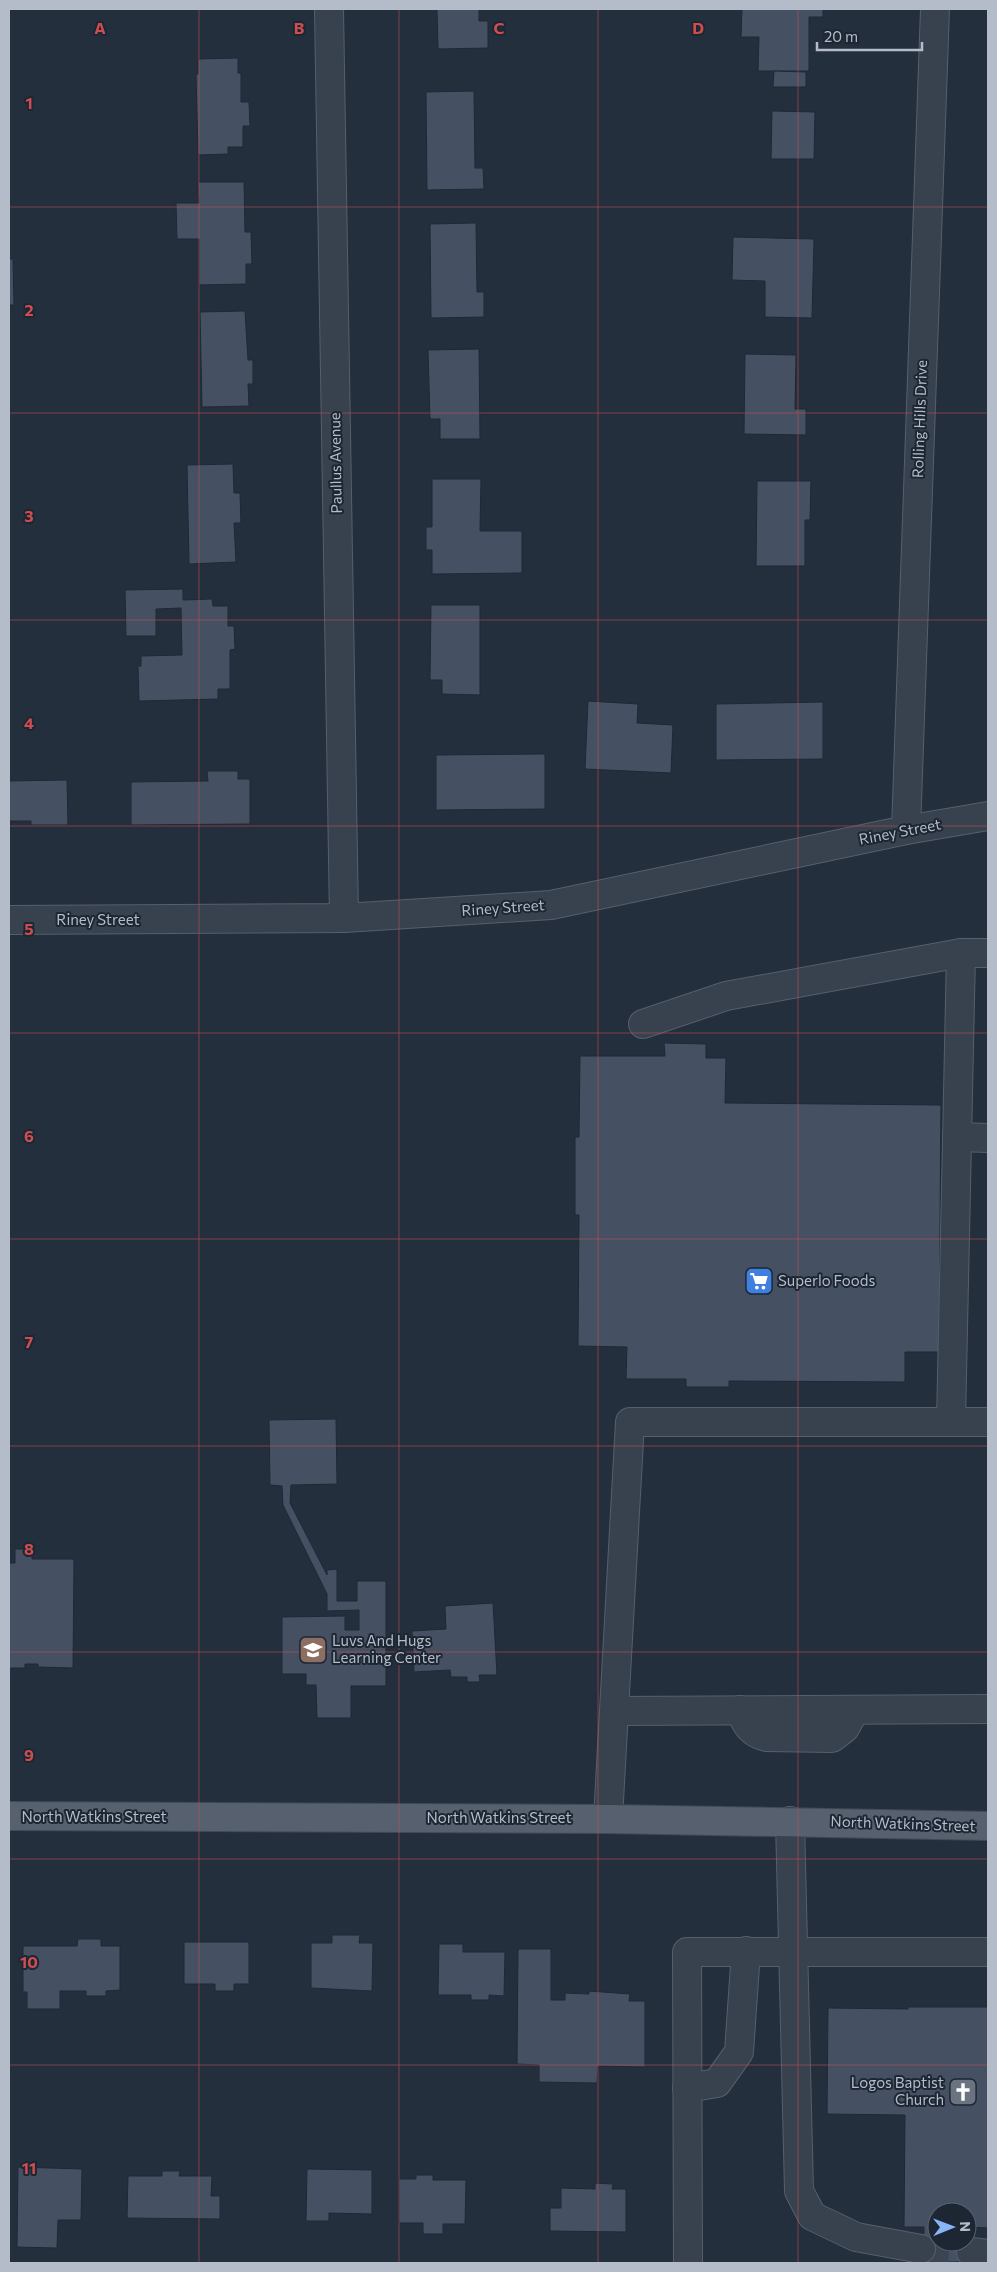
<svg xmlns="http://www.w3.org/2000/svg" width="997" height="2272" font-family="Commissioner,sans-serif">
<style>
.building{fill:#455162;stroke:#1f2835;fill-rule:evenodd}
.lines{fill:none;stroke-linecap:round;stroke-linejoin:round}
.minor-tunnel{stroke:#3a4453;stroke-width:28;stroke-dasharray:28 14;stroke-linecap:butt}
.minor-casing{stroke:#565f6c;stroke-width:30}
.major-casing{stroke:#414a57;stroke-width:30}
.minor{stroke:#38414e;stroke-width:28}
.major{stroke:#56606e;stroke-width:28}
.grid{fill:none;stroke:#ce4d50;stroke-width:1;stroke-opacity:0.55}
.labels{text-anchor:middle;stroke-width:4;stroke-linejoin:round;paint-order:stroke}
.street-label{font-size:15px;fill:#b4bcc9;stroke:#1d2633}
.poi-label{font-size:15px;fill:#b4bcc9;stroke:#1d2633;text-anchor:start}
.grid-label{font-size:16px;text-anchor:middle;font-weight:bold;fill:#ce4d50;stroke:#1d2633;stroke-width:4;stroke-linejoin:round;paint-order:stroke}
</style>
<rect width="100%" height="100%" fill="#242f3e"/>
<g class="building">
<path d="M437 9H479V21H488V48L438 49Z"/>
<path d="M742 9H823V17H809V71H758L759 37H741Z"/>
<path d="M238 58V73H241V102H249L250 126H243V147H228V154L198 155 196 74H198V59Z"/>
<path d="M774 71 806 72V87H773Z"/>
<path d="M474 91 475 168H483L484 189 427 190 426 92Z"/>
<path d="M772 111 815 112 814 159H771Z"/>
<path d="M198 182H244L245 232H251L252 264H246V284L199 285V239H177L176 203H199Z"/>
<path d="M476 223 477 292H484V317L431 318 430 224Z"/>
<path d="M733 237 814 239 812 318 765 317V281L732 280Z"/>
<path d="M9 259H13L14 305H9Z"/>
<path d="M245 311 248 360H253V384H248L249 406 202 407 200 312Z"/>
<path d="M479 349 480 439H440V419H430L428 350Z"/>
<path d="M745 354 796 355 795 409H806V435L744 434Z"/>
<path d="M233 464 234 493H240L241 523H234L236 562 189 564 187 465Z"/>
<path d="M432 479H481L480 531H522V573L432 574V550H426V527H432Z"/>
<path d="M757 481H811L810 520H805V566H756Z"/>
<path d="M183 589V600L212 599 213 606H228V626H234L235 649 230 650V689H218V699L139 701 138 666H141V656L182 655 181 608 156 609V636H126L125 590Z"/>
<path d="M431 605H480V695L442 694V680H430Z"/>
<path d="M588 701 638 704 637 723 673 725 671 773 585 769Z"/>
<path d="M823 702V759L716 760V704Z"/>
<path d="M545 754V809L436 810V755Z"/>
<path d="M207 771H238V779H250V824L131 825V782L208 781Z"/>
<path d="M67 780 68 825H31V821H9V781Z"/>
<path d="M664 1043 706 1044V1058H726L725 1103 941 1105 939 1352H905V1382L729 1381V1387H686V1379H626L627 1347 578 1346 579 1215H575V1137H579L580 1056H665Z"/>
<path d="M336 1419 337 1484 291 1485 290 1503 327 1575V1570L337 1569V1601H357V1581H386V1686H351V1718H317L316 1685H306V1674H282V1617L345 1616V1630H359V1610L327 1611V1594L283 1505 282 1486 270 1485 269 1420Z"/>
<path d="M15 1549H32V1559H74L73 1668 38 1667V1664H25V1668H9V1563H15Z"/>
<path d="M493 1603 497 1675H479L480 1682H467V1677H451L450 1670 414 1672 412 1631 446 1629 445 1606Z"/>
<path d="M332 1935H360L359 1943H373L372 1991 311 1988V1943H332Z"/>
<path d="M78 1939H101V1946H120V1990L106 1991V1996H86V1991H60V2009H27V1992H23V1946H77Z"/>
<path d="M184 1942H249V1984H234V1991H215V1984H184Z"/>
<path d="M439 1944H463V1952H505L504 1996 489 1995V2000H471V1995H438Z"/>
<path d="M518 1949H551V2000H565V1993L589 1994V1991L630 1994 629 2001H645V2067L598 2066 597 2083 539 2082V2065L517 2064Z"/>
<path d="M908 2007H988V2228L970 2227V2262H923L924 2227H904L905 2115 827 2114 828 2008 908 2009ZM937 2212H967V2242H937Z"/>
<path d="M18 2167 82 2169 81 2220H58L57 2248 17 2247Z"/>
<path d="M307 2169 372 2170V2214L329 2213V2221H306Z"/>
<path d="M162 2171H180L179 2176H212L211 2196H220V2219L127 2218 128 2176H162Z"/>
<path d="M416 2175H433V2180H466L465 2224H443V2234H423V2223H399V2179H416Z"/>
<path d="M595 2183 613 2184 612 2189H626V2232L550 2231V2208H561V2188L595 2189Z"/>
</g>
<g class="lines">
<path class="minor-tunnel" d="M921 2249 971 2252"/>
<defs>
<g id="minor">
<path d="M329 9 344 918"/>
<path d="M906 830 935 9"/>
<path d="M9 920 344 918 551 905 906 830 988 816"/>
<path d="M643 1024 726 996 961 953H988"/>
<path d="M957 1137 988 1138"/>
<path d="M951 1422 961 953"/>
<path d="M740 1710C746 1724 750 1733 766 1737L832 1738 845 1728 855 1710"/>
<path d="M615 1711 988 1709"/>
<path d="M608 1819 630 1422H988"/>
<path d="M790 1821 799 2191 812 2216 856 2237 921 2249"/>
<path d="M687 2088 717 2083 739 2052 746 1951"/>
<path d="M971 2252 988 2254"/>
<path d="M688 2263 687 1952H988"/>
</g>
<path id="major" d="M9 1816 608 1819 988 1826"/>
</defs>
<use href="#minor" class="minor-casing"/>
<use href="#major" class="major-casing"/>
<use href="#minor" class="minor"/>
<use href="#major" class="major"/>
</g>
<path class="grid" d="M199 9V2263M399 9V2263M598 9V2263M798 9V2263M9 207H988M9 413H988M9 620H988M9 826H988M9 1033H988M9 1239H988M9 1446H988M9 1652H988M9 1859H988M9 2065H988"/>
<defs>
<symbol id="supermarket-square" viewBox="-11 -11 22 22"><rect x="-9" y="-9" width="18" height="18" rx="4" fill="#3f7fe0" stroke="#1d2633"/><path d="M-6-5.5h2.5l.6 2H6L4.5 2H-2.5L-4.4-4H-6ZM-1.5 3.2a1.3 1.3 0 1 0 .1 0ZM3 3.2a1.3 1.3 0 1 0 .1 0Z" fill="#fff"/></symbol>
<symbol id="school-square" viewBox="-11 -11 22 22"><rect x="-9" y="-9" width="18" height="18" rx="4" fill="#8d6e63" stroke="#1d2633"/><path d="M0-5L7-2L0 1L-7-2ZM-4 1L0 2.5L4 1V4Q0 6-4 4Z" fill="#fff"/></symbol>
<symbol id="church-square" viewBox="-11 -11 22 22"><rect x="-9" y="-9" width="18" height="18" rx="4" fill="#6b7280" stroke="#1d2633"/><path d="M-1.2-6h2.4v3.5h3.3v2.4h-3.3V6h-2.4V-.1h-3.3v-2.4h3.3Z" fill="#fff"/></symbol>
</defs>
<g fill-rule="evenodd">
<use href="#supermarket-square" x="743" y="1265" width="32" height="32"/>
<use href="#school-square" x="297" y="1634" width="32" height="32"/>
<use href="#church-square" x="947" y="2076" width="32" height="32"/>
</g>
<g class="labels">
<g class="street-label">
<text transform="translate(920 419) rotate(-88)" y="5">Rolling Hills Drive</text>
<text transform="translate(336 463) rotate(-91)" y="5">Paullus Avenue</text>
<text transform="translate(900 832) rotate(-11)" y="5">Riney Street</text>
<text transform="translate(503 908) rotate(-4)" y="5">Riney Street</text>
<text x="98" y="925">Riney Street</text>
<text x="94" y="1822">North Watkins Street</text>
<text x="499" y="1823">North Watkins Street</text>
<text transform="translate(903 1824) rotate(2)" y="5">North Watkins Street</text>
</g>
<g class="poi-label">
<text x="778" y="1286">Superlo Foods</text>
<text x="332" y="1646">Luvs And Hugs<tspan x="332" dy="17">Learning Center</tspan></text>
<text x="944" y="2088" text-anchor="end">Logos Baptist<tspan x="944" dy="17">Church</tspan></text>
</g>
</g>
<g class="grid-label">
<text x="100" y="34">A</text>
<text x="299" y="34">B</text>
<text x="499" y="34">C</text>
<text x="698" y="34">D</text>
<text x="29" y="109">1</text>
<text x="29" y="316">2</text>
<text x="29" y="522">3</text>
<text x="29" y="729">4</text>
<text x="29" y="935">5</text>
<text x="29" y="1142">6</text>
<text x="29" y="1348">7</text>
<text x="29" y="1555">8</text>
<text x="29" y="1761">9</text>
<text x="29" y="1968">10</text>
<text x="29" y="2174">11</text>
</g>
<rect width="997" height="2272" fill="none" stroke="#b4bcc9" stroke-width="20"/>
<g transform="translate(952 2227) rotate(89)"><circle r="24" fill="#1d2633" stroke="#59626f"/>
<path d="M0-4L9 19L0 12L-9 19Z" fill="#8ab4f8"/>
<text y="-8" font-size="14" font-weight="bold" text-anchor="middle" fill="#b4bcc9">N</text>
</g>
<path d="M817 42v8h105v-8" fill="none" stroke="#b4bcc9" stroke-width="2.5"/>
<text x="824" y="42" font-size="15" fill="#b4bcc9" stroke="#1d2633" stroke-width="4" paint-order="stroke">20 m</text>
</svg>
